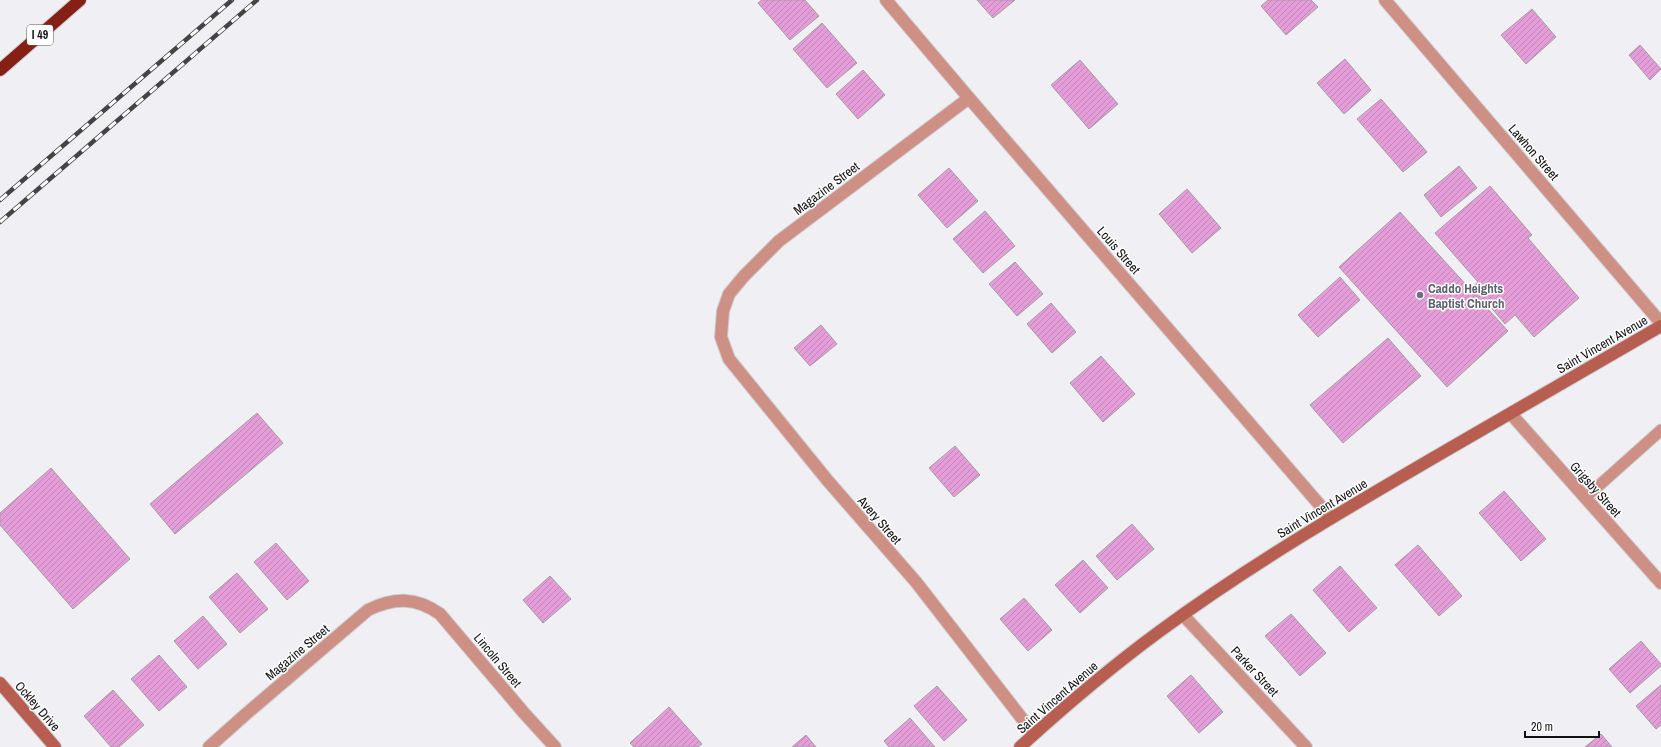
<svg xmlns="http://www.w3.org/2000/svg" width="1661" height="747" font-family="'Archivo Narrow',sans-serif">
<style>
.building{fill:url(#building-hatch);stroke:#a29fa1}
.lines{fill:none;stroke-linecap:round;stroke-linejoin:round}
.lane-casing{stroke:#cccbcf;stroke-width:13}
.street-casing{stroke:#cccbcf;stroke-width:14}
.secondary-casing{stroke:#cccbcf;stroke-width:14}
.highway-casing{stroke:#cccbcf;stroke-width:14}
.lane{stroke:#ce9084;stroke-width:11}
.street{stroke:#ce9084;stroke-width:12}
.secondary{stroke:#b85e50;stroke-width:12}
.highway{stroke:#862014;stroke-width:12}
.rail-casing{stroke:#444445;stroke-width:4.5}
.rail{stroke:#fff;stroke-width:3;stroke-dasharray:9;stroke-linecap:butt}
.worship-dot{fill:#6b7280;stroke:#fff;stroke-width:1.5}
.labels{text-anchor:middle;stroke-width:3;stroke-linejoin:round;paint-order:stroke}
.shield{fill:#fff;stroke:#585859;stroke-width:1}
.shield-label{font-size:12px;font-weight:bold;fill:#111112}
.street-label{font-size:13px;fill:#111112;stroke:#fff}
.worship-label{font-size:13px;font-weight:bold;fill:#5b616d;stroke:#fff;text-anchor:start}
</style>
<defs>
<pattern id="building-hatch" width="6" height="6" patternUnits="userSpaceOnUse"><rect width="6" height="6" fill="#e59dd9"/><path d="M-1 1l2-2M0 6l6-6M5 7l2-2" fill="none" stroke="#c386b9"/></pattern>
</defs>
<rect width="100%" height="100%" fill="#f0eff3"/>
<g class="building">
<path d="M762 0H805L819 16 790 40 758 3Z"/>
<path d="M977 0H1015L993 18Z"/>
<path d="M1268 0H1311L1318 7 1286 35 1261 6Z"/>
<path d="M1532 9 1556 37 1526 64 1501 35Z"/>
<path d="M822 23 857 63 827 88 793 49Z"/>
<path d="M1640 45 1661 69 1650 80 1629 55Z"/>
<path d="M1345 59 1371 90 1344 114 1317 83Z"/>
<path d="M1080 60 1118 104 1089 129 1051 85Z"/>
<path d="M863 70 885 95 858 119 836 94Z"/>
<path d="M1381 99 1427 152 1403 172 1357 119Z"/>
<path d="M1459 166 1477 188 1441 217 1424 195Z"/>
<path d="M949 168 978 201 947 228 918 195Z"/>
<path d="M1490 186 1532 235 1528 238 1579 298 1534 337 1515 315 1505 324 1483 298 1480 301 1470 289 1478 282 1435 233Z"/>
<path d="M1187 189 1221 228 1192 253 1159 214Z"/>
<path d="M985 211 1015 246 983 273 953 239Z"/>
<path d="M1400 212 1508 331 1447 387 1339 267Z"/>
<path d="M1015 262 1043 294 1017 316 989 284Z"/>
<path d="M1340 277 1360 300 1318 337 1298 315Z"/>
<path d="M1051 303 1076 332 1052 353 1027 324Z"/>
<path d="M821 325 837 344 810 366 794 348Z"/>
<path d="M1388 338 1421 376 1343 443 1310 405Z"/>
<path d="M1101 356 1135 394 1103 422 1070 383Z"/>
<path d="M257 413 283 443 175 534 150 504Z"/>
<path d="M955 446 980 475 954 497 929 468Z"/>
<path d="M51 468 130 559 73 609 0 525V513Z"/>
<path d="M1504 491 1546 539 1521 561 1479 513Z"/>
<path d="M1132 524 1154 549 1117 580 1096 556Z"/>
<path d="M276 543 309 581 287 600 254 562Z"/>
<path d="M1418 545 1462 596 1439 616 1395 565Z"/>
<path d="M1083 560 1108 588 1080 613 1055 585Z"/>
<path d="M1340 566 1377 608 1349 632 1313 590Z"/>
<path d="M237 573 268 609 240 633 209 597Z"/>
<path d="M550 576 571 599 543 623 523 600Z"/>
<path d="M1024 598 1052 630 1028 651 1000 619Z"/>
<path d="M1291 614 1326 653 1300 676 1265 636Z"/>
<path d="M203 616 227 644 198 669 174 641Z"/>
<path d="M1641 641 1661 664V666L1630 693 1609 669Z"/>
<path d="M159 655 187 687 159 711 131 679Z"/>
<path d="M1191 675 1223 712 1199 733 1167 696Z"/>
<path d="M1661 685V725L1656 729 1636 706Z"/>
<path d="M937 686 967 720 944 741 914 706Z"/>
<path d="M113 690 144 725 119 747H111L84 716Z"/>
<path d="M669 707 702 744 698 747H634L630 743Z"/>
<path d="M910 718 935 747H889L884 741Z"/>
<path d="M1601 734 1612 747H1585Z"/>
<path d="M806 735 816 747H792Z"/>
</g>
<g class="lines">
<defs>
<path id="lane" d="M1585 498 1661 430"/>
<g id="street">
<path d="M886 0 969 98 1331 518"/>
<path d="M1385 0 1661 323"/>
<path d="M969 98 779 241 744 276 729 294 723 311 721 337 729 359 828 481 916 582 1034 734"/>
<path d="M1511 414 1661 583"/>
<path d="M1183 615 1306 747"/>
<path d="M209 747 246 714 368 610C394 597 416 597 440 614L524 713 555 747"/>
</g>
<g id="secondary">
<path d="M0 683 55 747"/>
<path d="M1020 747C1065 706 1111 667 1160 631 1251 564 1349 507 1447 450 1519 409 1590 367 1661 326"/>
</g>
<path id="highway" d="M0 70 80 0"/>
</defs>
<use href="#lane" class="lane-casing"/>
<use href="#street" class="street-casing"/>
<use href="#secondary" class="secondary-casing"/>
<use href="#highway" class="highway-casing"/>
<use href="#lane" class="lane"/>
<use href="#street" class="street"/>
<use href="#secondary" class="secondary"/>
<use href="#highway" class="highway"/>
<defs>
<g id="rail">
<path d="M0 200 232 0"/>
<path d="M0 222 257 0"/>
</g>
</defs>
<use href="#rail" class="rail-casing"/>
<use href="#rail" class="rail"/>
</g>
<circle class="worship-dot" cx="1420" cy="295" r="4"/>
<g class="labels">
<rect class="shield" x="27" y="25" width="26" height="20" rx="3"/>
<g class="shield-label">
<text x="40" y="39">I 49</text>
</g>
<g class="street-label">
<text transform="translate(1534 152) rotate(49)" y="5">Lawhon Street</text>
<text transform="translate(826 188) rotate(-37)" y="5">Magazine Street</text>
<text transform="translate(1119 250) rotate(49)" y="5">Louis Street</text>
<text transform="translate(1602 344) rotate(-30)" y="5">Saint Vincent Avenue</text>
<text transform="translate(1596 489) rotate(48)" y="5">Grigsby Street</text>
<text transform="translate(1322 508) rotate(-31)" y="5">Saint Vincent Avenue</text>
<text transform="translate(880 520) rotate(49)" y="5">Avery Street</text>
<text transform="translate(297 652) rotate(-40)" y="5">Magazine Street</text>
<text transform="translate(498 660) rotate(50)" y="5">Lincoln Street</text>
<text transform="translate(1255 671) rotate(47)" y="5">Parker Street</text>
<text transform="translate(1057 697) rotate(-41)" y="5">Saint Vincent Avenue</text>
<text transform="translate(38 706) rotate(49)" y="5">Ockley Drive</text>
</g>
<g class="worship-label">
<text x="1428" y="293">Caddo Heights<tspan x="1428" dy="15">Baptist Church</tspan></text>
</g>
</g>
<path d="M1525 731v6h74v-6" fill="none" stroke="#111112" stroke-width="2"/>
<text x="1531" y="731" font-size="12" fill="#111112" stroke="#ffffff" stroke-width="3" paint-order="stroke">20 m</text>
</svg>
